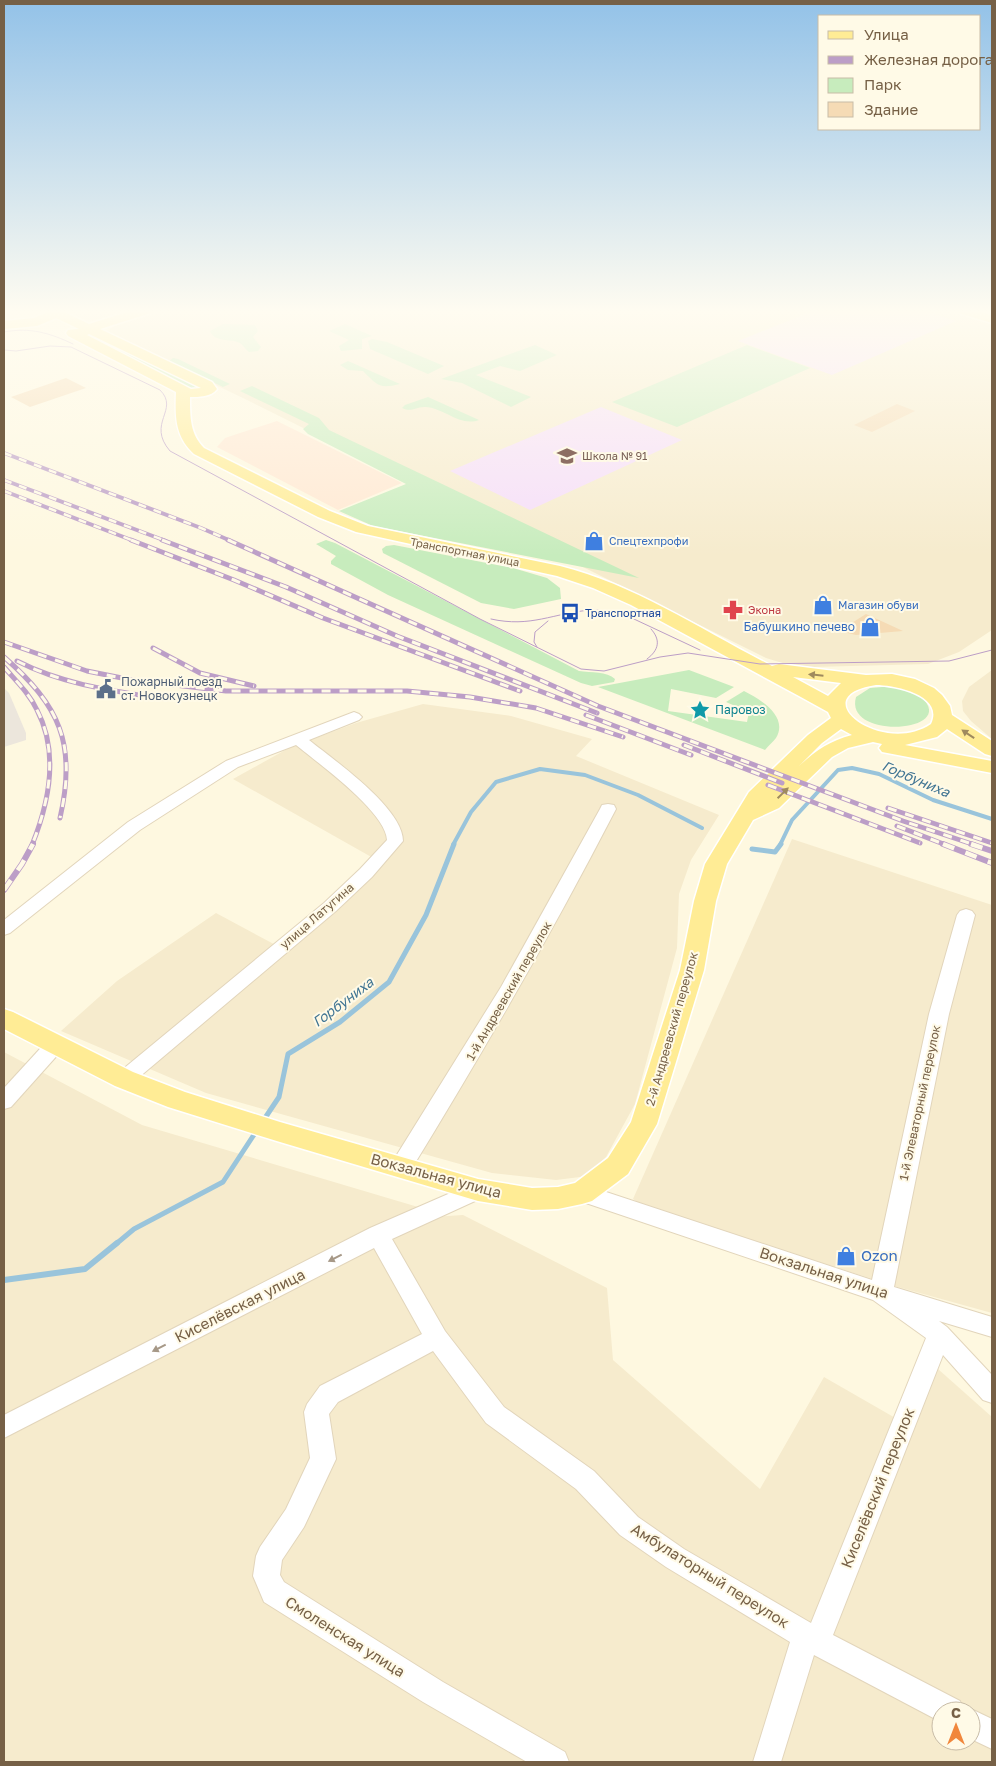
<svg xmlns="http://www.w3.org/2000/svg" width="996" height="1766" font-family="'Golos Text',sans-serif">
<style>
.residential{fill:#f6ebcd;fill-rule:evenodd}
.commercial{fill:#ffe8d2}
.industrial{fill:#ece6dc}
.education{fill:#f5ddfa}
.green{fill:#c7ecbd}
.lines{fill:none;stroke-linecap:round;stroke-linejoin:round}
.stream-far2{stroke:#99c4db;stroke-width:4}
.stream-far1{stroke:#99c4db;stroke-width:5}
.stream{stroke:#99c4db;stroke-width:6}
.building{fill:#f5dbb5}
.minor-casing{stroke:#e2d5bb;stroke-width:2}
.major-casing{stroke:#fff;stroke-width:3}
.minor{fill:#fff;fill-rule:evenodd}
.major{fill:#ffec95;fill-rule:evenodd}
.tram{stroke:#bc9ec7;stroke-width:1}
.rail-far2-casing{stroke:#bc9ec7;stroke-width:4}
.rail-far1-casing{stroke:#bc9ec7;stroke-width:5}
.rail-casing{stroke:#bc9ec7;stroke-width:6}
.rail-far2{stroke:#fffae7;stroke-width:2.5;stroke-dasharray:8;stroke-linecap:butt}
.rail-far1{stroke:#fffae7;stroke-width:3;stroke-dasharray:9;stroke-linecap:butt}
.rail{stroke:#fffae7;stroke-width:4.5;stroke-dasharray:12;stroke-linecap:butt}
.oneway{fill:#9f8a5e}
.oneway2{fill:#a69887}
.labels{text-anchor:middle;stroke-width:4;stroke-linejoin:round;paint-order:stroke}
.far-education-label{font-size:11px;fill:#785e54;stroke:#fffae7;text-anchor:start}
.far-shop-label{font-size:11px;fill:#366cbe;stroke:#fffae7;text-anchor:start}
.far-street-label{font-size:11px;fill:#766046;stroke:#fffae7}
.far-health-label{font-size:11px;fill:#be3a42;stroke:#fffae7;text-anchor:start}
.far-transit-label{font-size:11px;fill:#164399;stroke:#fffae7;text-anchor:start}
.shop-label{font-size:12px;fill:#366cbe;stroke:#fffae7;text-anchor:end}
.service-label{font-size:12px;fill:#4e5e75;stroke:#fffae7;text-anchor:start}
.culture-label{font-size:12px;fill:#0d838f;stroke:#fffae7;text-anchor:start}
.street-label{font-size:12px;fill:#766046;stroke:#fffae7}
.water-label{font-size:14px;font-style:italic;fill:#417593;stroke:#fffae7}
.near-street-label{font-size:15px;fill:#766046;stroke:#fffae7}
.near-shop-label{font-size:15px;fill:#366cbe;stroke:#fffae7;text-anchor:start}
</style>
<rect width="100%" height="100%" fill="#fef8e0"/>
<g class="residential">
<path d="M63 309H129L93 321 83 319Z"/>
<path d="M167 309H949L992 322V630L959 652 928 664 813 667 792 666 766 658 245 399 111 335 109 332 110 329 115 326Z"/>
<path d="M992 670V739L971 721 963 711 962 701 969 687Z"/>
<path d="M423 704 511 716 592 739 576 756 719 815 691 860 679 894 677 948 635 1104 606 1157 588 1176 556 1180 492 1173 206 1093 61 1031 117 981 216 913 285 950 382 863 233 779 289 748 356 723Z"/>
<path d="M792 839 992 905V1313L898 1287 643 1206 633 1199Z"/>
<path d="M4 1052 142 1125 418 1207 4 1416Z"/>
<path d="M463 1215 607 1288 613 1360 760 1489 824 1377 911 1427 938 1369 992 1417V1762H4V1437L432 1217ZM941 1711H971V1741H941Z"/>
</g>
<path class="commercial" d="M277 421 402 483 338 510 217 447 225 438Z"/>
<path class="industrial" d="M4 688 9 693 26 733V740L4 747Z"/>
<g class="education">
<path d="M818 309H918L956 321 832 375 738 341Z"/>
<path d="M601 407 682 440 530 510 450 471Z"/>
</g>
<g class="green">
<path d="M223 324 255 325 258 331 253 337 261 347 258 351 249 352C246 350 243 345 240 343 230 338 215 343 210 331Z"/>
<path d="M345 324 372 336 362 339V349L341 351 339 346 349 340 329 331Z"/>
<path d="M87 334H93L198 388 191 389 86 336Z"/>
<path d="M372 339 387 342 444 366 428 374 370 349 368 341Z"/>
<path d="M535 345 557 355 520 371 500 366 476 375 531 397 511 407 462 383 441 379Z"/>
<path d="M747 345 810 368 677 427 612 402Z"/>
<path d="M173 358 178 359 230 384 223 387 219 385 168 362Z"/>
<path d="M348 361 400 384C379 389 378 386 363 371L348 370 340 365Z"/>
<path d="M252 386 319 418 329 430 639 578 373 526 339 511 406 484 308 434 303 429 309 424 240 391Z"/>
<path d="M428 397 479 420C460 427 444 408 426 407 416 406 412 413 402 408L405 405Z"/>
<path d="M326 540 335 543 579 671C591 673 607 671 615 679L614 682 592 686 581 683 388 595 331 564V561L336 556 316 544Z"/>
<path d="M394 545 513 568 547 578 560 588 561 599 514 609 481 603 383 553 382 549 386 546Z"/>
<path d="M689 670 734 687 716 698 671 689 668 711 747 722 749 712 726 702 744 691C760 699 789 716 776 738 773 742 768 746 765 750L598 687Z"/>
<path d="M882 687C896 687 914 689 925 701 951 733 844 739 856 697L870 688Z"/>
</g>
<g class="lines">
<g class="stream-far2">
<path d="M453 845 471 812 496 782 540 769 585 775 638 795 702 828"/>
<path d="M780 845 792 820 838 770 852 768 879 774 933 800 992 819"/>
</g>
<g class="stream-far1">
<path d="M752 849 775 852 781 844"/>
<path d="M263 1121 279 1097 288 1054 340 1022 389 982 426 915 454 844"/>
<path d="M116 1244 134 1229 223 1182 257 1130"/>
</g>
<path class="stream" d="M4 1280 85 1269 117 1243"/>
</g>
<g class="building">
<path d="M66 378 86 388 30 407 11 397Z"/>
<path d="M897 404 915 411 872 432 854 425Z"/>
<path d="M866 614 903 631 856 635 839 631Z"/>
</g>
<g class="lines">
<defs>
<g id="minor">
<path d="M354 712 359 714 362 717 359 720 309 740C334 760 403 808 403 841L372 877 336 911 131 1084 124 1087 117 1084 114 1079 117 1074 324 903 360 869 387 840C386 812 318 763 296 745L238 767 140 830 10 933 4 935V920L128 822 226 761Z"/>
<path d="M608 804 614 805 616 809C552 933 482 1054 409 1173L401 1175 393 1173 390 1167 393 1161 501 987 600 809 602 805Z"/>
<path d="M966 909 972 911 975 915 949 1014 894 1287 992 1317V1337L939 1321 947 1327 992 1375V1403L983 1400 943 1355 833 1635 960 1701 964 1711H941V1722L814 1655 781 1762H753L790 1642 666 1567 620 1535 576 1489 486 1423 433 1351 338 1402 329 1414 336 1459 304 1527 282 1560 280 1575 284 1582 443 1682 565 1752 569 1762H527L423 1702 264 1602 253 1576 256 1556 260 1547 286 1509 310 1458 304 1412 307 1404 320 1386 422 1334 374 1248 4 1438V1415L370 1228 478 1181 486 1184 489 1190 486 1196 392 1239 445 1331 504 1407 594 1471 638 1517 684 1549 811 1623 926 1338 873 1300 574 1199 571 1193 574 1187 582 1184 872 1280 929 1014 957 915 960 911Z"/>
<path d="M55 1038 62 1040 65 1045 62 1050 11 1107 4 1109V1088L48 1040Z"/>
<path d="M971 1709 992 1719V1749L971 1739V1711H965Z"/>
</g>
<g id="major">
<path d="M42 309H58L89 324 137 309H156L154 312 100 329 212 382 217 389C211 397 199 397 190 397 190 417 190 434 204 448L330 511 368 526 560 566C636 585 703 631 772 666L779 664 866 675 892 674 915 679 934 688 942 695 950 706 952 715 992 741V756L985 754 947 729 937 737 905 745 992 761V773L882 752 879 748 882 744 873 742 848 748 832 757 779 808 753 820 727 864 716 901 704 970 657 1124 628 1174 592 1201 582 1204 558 1209 532 1210 478 1201 280 1142 168 1107 115 1086 4 1029V1009L13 1012 133 1072 185 1092 280 1122 478 1179 532 1188 558 1187 575 1183 608 1158 631 1122 680 970 694 901 705 864 749 792 808 735 831 718 828 712 799 696 631 605 593 588 557 576 356 532 318 517 194 454C175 436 175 417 176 392L68 336 66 333 68 330 79 329 56 318 37 326 4 329V321L34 318 45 313ZM89 334 201 388 191 389 87 335ZM793 677 841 683 828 696ZM876 685C894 685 945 695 931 724 882 757 801 696 876 685ZM841 729 852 735C829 741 815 751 798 767L822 743Z"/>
<path d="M953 309H973L992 315V323L955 312Z"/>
</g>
</defs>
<use href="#minor" class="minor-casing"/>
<use href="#major" class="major-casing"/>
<use href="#minor" class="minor"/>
<use href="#major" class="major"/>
<g class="tram">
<path d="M4 332C30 327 50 333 73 344"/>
<path d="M4 350 16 351 50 346 71 347 160 390C180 410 146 423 170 451L480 619 581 669 604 671 660 657 688 653 760 664 949 661 992 650"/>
<path d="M619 612 700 650"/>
<path d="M491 619C531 628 553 613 591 610 603 610 614 612 626 615"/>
<path d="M537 647 534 642 535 632 548 621"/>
<path d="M647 659C659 650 661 640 651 629"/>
</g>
<defs>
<g id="rail-far2">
<path d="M4 453 201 528 231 541"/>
<path d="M4 480 166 541"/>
<path d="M4 491 134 541"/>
</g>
<g id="rail-far1">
<path d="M131 540 234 580 323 618 520 691"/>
<path d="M162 540 286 587 397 636 597 713"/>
<path d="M228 540 598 706 903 821 975 845"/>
<path d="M4 642 87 671 132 680 226 691H407L470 697 536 708 623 737"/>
<path d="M153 648 200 673 254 686"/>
<path d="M4 657C60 706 77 744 60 818"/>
<path d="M17 661C64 685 114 691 166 699"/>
<path d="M4 667C16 681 29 693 37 710 59 752 49 803 32 845"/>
<path d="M586 715 691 755"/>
<path d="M684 745 782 783"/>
<path d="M768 785 920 843"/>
<path d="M888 808 992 843"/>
<path d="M897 826 946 845"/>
</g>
<g id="rail">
<path d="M943 844 992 863"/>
<path d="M971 844 992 851"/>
<path d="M4 890 22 864 33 844"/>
</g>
</defs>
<use href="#rail-far2" class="rail-far2-casing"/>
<use href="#rail-far1" class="rail-far1-casing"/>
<use href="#rail" class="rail-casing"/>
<use href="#rail-far2" class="rail-far2"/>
<use href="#rail-far1" class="rail-far1"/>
<use href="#rail" class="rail"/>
</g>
<defs><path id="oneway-solid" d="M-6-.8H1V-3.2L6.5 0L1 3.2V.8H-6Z" transform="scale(1.25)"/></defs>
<g class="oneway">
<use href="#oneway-solid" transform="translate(816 675) rotate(-174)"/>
<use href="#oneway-solid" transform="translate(968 734) rotate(-146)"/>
<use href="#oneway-solid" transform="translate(783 793) rotate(-44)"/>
</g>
<g class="oneway2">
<use href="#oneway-solid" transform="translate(335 1258) rotate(153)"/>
<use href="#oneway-solid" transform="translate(159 1348) rotate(153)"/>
</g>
<linearGradient id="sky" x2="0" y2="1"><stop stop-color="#93c2e8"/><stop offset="0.56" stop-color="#fffcf1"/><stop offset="1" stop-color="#fffcf1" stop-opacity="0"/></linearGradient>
<rect width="996" height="556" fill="url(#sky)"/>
<defs>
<symbol id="school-bare" viewBox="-9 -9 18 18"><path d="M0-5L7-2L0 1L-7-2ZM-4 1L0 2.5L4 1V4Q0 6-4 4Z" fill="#8d6e63" stroke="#fffae7" stroke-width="2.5" paint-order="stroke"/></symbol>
<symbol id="shop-bare" viewBox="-9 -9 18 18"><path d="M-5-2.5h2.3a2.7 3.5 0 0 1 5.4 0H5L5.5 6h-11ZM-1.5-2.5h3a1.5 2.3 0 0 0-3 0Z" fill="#3f7fe0" stroke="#fffae7" stroke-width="2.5" paint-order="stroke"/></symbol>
<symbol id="pharmacy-bare" viewBox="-9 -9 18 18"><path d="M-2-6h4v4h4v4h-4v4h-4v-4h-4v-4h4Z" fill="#e0444e" stroke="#fffae7" stroke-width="2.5" paint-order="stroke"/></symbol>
<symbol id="bus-bare" viewBox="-9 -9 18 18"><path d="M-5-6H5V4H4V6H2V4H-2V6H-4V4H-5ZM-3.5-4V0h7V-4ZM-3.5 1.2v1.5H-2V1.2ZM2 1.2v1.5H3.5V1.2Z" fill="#1a4fb4" stroke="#fffae7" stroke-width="2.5" paint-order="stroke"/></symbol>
<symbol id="civic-bare" viewBox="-9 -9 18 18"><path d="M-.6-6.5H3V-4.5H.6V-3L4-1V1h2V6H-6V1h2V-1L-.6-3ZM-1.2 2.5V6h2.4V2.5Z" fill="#5c6f8a" stroke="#fffae7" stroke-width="2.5" paint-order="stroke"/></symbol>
<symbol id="sight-bare" viewBox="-9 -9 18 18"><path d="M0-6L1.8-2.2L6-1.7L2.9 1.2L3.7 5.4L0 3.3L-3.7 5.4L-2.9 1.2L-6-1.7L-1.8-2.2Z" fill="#0f9aa8" stroke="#fffae7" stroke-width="2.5" paint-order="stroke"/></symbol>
</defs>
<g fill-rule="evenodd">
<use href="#school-bare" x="553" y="442" width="28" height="28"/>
<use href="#shop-bare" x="580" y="527" width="28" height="28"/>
<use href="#shop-bare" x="809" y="591" width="28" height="28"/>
<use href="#pharmacy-bare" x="719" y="596" width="28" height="28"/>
<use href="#bus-bare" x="556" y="599" width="28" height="28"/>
<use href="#shop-bare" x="856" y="613" width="28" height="28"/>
<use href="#civic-bare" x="92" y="675" width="28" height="28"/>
<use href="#sight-bare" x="686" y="696" width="28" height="28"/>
<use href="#shop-bare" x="832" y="1242" width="28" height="28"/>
</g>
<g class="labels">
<g class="far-education-label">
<text x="582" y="460">Школа № 91</text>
</g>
<g class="far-shop-label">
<text x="609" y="545">Спецтехпрофи</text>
<text x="838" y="609">Магазин обуви</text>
</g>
<g class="far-street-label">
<text transform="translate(465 552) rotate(11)" y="4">Транспортная улица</text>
</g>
<g class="far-health-label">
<text x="748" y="614">Экона</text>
</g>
<g class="far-transit-label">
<text x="585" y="617">Транспортная</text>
</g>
<g class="shop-label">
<text x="855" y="631">Бабушкино печево</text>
</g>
<g class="service-label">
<text x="121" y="686">Пожарный поезд<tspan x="121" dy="14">ст. Новокузнецк</tspan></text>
</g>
<g class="culture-label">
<text x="715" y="714">Паровоз</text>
</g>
<g class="street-label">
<text transform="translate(317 916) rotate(-41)" y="4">улица Латугина</text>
<text transform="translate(509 991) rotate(-60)" y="4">1-й Андреевский переулок</text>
<text transform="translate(672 1029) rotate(-74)" y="4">2-й Андреевский переулок</text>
<text transform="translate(920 1103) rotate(-78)" y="4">1-й Элеваторный переулок</text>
</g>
<g class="water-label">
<text transform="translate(916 779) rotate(23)" y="5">Горбуниха</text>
<text transform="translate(343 1002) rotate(-37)" y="5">Горбуниха</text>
</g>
<g class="near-street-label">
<text transform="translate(436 1176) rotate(15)" y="5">Вокзальная улица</text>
<text transform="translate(824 1273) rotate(18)" y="5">Вокзальная улица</text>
<text transform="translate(240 1306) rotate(-27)" y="5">Киселёвская улица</text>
<text transform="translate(878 1488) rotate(-68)" y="5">Киселёвский переулок</text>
<text transform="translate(710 1576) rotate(32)" y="5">Амбулаторный переулок</text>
<text transform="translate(345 1637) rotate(32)" y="5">Смоленская улица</text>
</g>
<g class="near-shop-label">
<text x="861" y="1261">Ozon</text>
</g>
</g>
<rect width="996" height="1766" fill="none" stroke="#766046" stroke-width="10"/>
<rect x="818" y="15" width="162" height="115" fill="#fffae7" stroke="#c8bca7"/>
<rect x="828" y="31" width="25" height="8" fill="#ffec95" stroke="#c8bca7"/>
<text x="864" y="40" font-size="15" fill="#766046">Улица</text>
<rect x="828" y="56" width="25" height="8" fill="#bc9ec7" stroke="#c8bca7"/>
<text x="864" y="65" font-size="15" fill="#766046">Железная дорога</text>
<rect x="828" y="78" width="25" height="15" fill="#c7ecbd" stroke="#c8bca7"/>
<text x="864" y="90" font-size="15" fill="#766046">Парк</text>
<rect x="828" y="102" width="25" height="15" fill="#f5dbb5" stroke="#c8bca7"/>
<text x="864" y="115" font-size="15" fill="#766046">Здание</text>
<g transform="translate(956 1726)"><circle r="24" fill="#fffae7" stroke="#c8bca7"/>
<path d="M0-4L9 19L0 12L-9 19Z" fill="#f1873c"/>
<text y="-8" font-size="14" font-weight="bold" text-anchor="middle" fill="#766046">С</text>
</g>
</svg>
